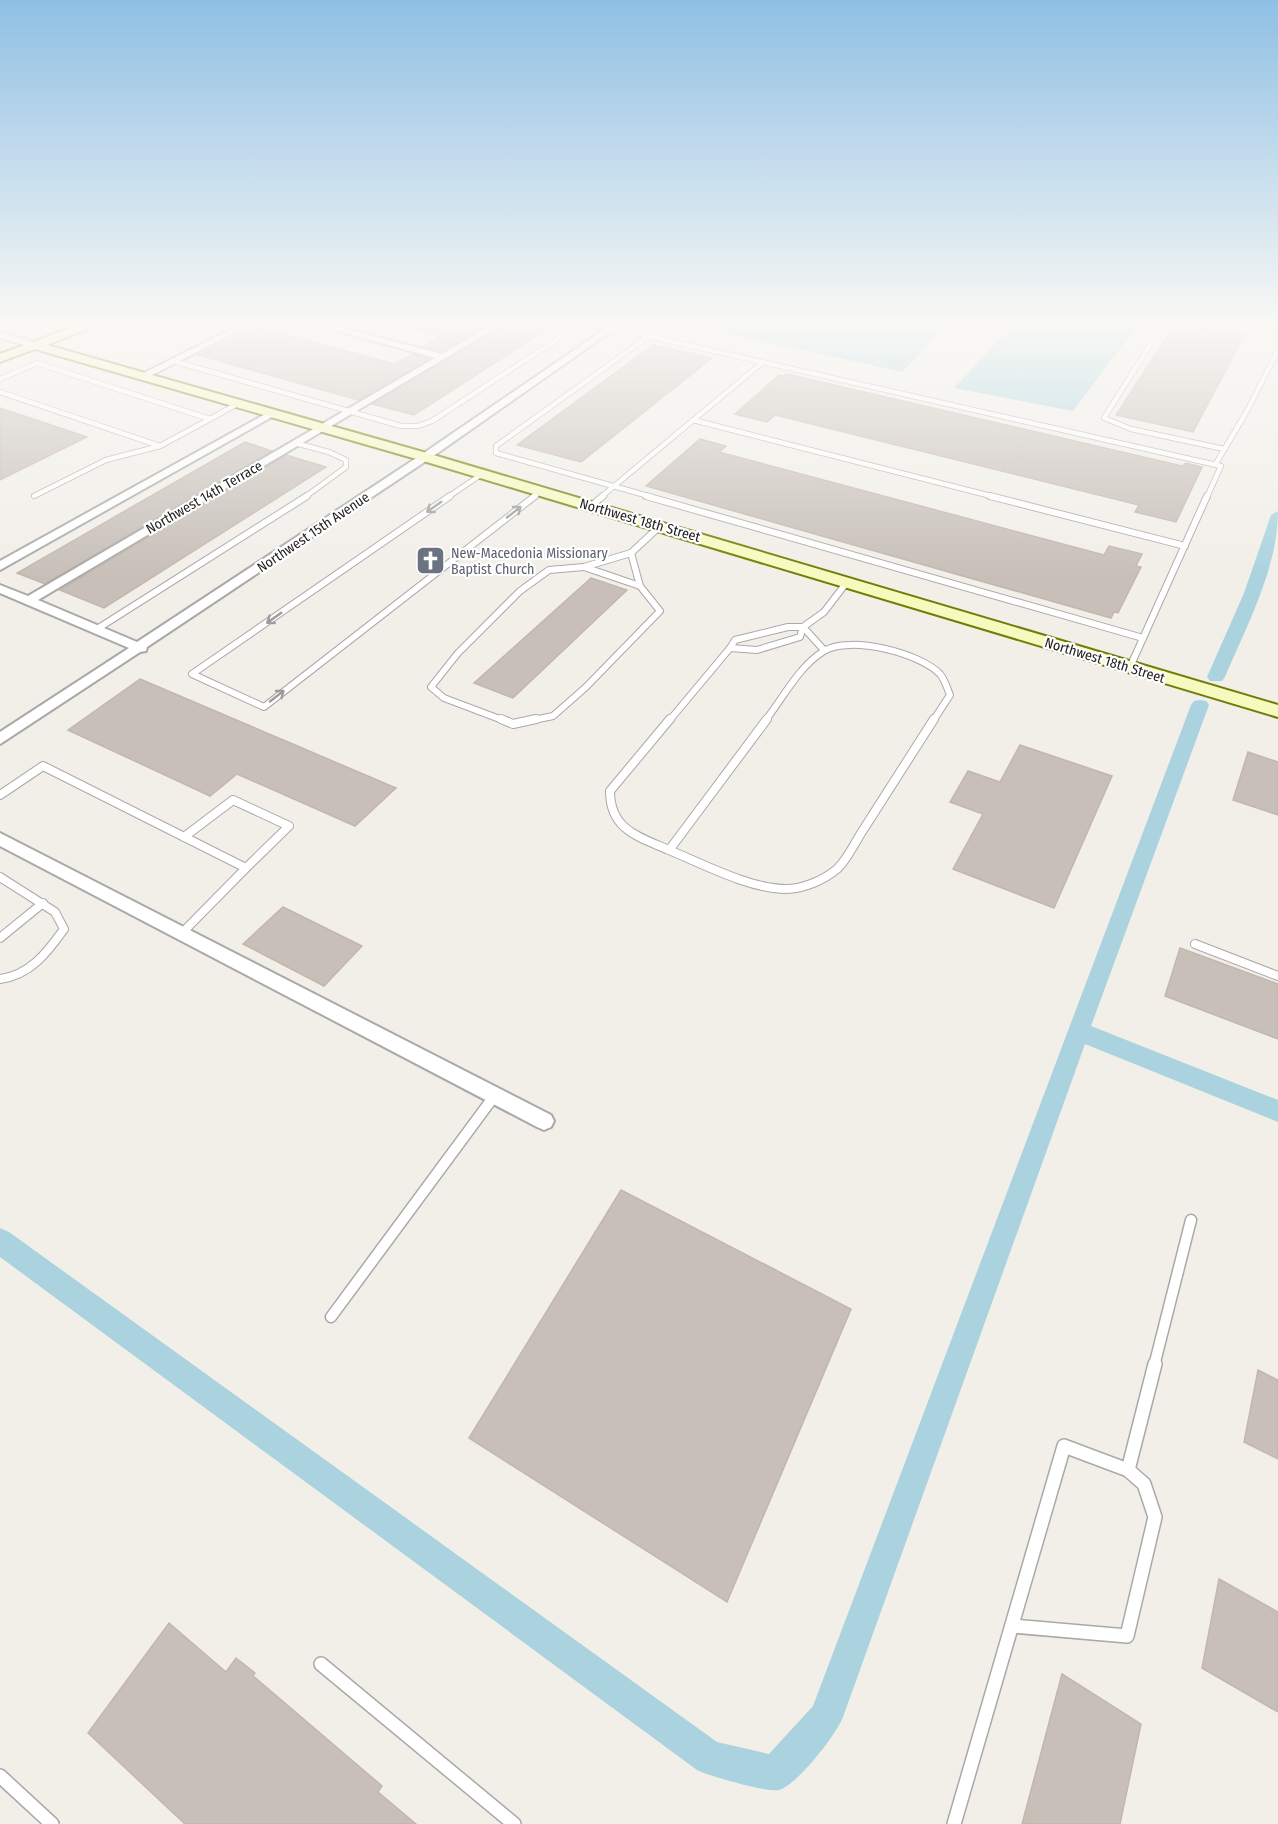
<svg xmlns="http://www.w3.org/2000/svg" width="1278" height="1824" font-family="'Fira Sans Condensed',sans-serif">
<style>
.water{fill:#aad3df}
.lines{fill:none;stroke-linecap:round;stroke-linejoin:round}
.canal{fill:#aad3df;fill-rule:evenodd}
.building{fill:#c7bfb8;stroke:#c4b6ab;stroke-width:1.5}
.lane-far4-casing{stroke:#a9a9a9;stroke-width:6}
.lane-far3-casing{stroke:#a9a9a9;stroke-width:8}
.lane-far2-casing{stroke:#a9a9a9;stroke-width:10}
.lane-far1-casing{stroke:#a9a9a9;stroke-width:13}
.lane-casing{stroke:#a9a9a9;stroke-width:16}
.street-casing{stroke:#a9a9a9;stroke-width:4}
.secondary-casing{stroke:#707d05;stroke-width:4}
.lane-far4{stroke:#fff;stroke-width:4.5}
.lane-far3{stroke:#fff;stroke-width:6}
.lane-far2{stroke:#fff;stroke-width:8}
.lane-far1{stroke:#fff;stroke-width:10}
.lane{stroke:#fff;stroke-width:13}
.street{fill:#fff;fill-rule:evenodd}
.secondary{fill:#f7fabf;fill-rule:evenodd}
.oneway{stroke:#9c9c9c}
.labels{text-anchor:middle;stroke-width:4.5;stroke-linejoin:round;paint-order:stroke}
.far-street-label{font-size:14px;fill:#222;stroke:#fff}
.far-worship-label{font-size:14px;fill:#5b616d;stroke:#fff;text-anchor:start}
</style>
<rect width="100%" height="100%" fill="#f2efe9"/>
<g class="water">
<path d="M684 321H950L902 372 681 323Z"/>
<path d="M1017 321H1141L1073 411 954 388Z"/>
</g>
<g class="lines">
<g class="canal">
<path d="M1278 511C1278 568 1247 625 1225 677L1222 681H1210L1207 677 1244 593 1271 515Z"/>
<path d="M1200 700 1206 701 1209 705 1091 1026 1278 1100V1122L1085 1044 843 1717C836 1735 797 1785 779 1790 768 1793 709 1776 697 1770L0 1257V1228L9 1232 717 1742 769 1754 813 1706 1191 705 1194 701Z"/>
</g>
</g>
<g class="building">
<path d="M408 321H494L442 352 423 347 442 335 408 327Z"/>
<path d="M510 321H560L414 415 372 404Z"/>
<path d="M1176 323 1244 336 1193 432 1116 415Z"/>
<path d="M256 327 395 364 412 354 429 359 358 400 198 355Z"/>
<path d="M653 345 712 358 581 462 517 445Z"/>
<path d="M787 374 1182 466 1186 463 1202 467 1176 522 1135 512 1139 505 775 415 767 422 735 414 779 375 783 376Z"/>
<path d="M0 408 87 437 0 480Z"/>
<path d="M700 439 726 446 719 452 1104 555 1109 546 1142 554 1136 566 1141 567 1118 613 1114 612 1111 618 646 486Z"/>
<path d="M245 442 272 451 45 584 17 573Z"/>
<path d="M286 455 326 467 104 608 60 590Z"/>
<path d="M591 578 627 590 513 698 474 683Z"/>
<path d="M140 679 295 745 396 788 355 826 237 774 210 796 68 730Z"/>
<path d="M1020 745 1112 776 1054 908 953 869 983 814 950 802 968 771 1000 782Z"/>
<path d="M1248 752 1278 762V815L1233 800Z"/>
<path d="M283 907 362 946 324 986 243 944Z"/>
<path d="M1180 948 1278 984V1039L1165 996Z"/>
<path d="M621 1190 851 1309 727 1602 469 1438Z"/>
<path d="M1258 1370 1278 1380V1459L1244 1442Z"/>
<path d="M1219 1579 1278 1612V1712L1202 1668Z"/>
<path d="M169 1623 226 1672 236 1658 255 1673 253 1676 382 1786 378 1792 416 1824H185L88 1733Z"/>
<path d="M1062 1674 1141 1724 1120 1824H1022Z"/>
</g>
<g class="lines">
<defs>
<g id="lane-far4">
<path d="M1165 321 1104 418 1131 429 1224 449"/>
<path d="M1208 321 1278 336"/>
<path d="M612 328 1221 466 1207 497"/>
<path d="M649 336 496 446V453L652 497"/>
<path d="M173 361 401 426H418L432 421 585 321"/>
<path d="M0 379 37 363 210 419 160 446 0 392"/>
<path d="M210 419 239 403"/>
<path d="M693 420 995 497"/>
<path d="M295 443 329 452 346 460V467L305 497"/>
<path d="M1215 465 1247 411 1278 350"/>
<path d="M34 496 106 460 160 446"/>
<path d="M448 497 482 474"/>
<path d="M533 497 541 491"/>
<path d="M601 497 763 362"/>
</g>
<g id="lane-far3">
<path d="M450 496 192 674 264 707 535 496"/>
<path d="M646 496 1143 638"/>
<path d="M990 496 1185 546"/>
<path d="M591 506 603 496"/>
<path d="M631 553 660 526"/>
<path d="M584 567 640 586"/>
<path d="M788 627H803L800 637 757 650 730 648 735 640Z"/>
<path d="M803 627 824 612 847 582"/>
<path d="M803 627 824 650"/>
<path d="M97 629 307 496"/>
<path d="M1130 667 1207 496"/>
<path d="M505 721 444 698 431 687 458 653 520 591 549 570 584 567 631 553 640 586 660 611 586 687 553 716 529 721"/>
<path d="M669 721 730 648"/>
<path d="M765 721C783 698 799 666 824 651 850 635 920 653 940 674 945 680 947 688 950 695L933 721"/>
</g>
<g id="lane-far2">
<path d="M501 719 513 724 536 719"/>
<path d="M670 719 610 791C610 830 639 837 669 850 703 864 750 889 786 889 803 889 824 880 837 869 848 859 856 840 865 827 888 791 911 755 934 719"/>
<path d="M0 795 43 766 246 868 182 933"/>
<path d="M184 837 233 800 289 826 246 868"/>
<path d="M670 849 767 719"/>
<path d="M0 877 55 912 64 929C47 953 30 975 0 979"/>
<path d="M0 938 43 903"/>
<path d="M1195 944 1278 976"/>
</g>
<g id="lane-far1">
<path d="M331 1317 495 1095"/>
<path d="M1154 1366 1191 1220"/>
</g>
<g id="lane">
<path d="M1012 1626 1127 1636 1155 1517 1144 1484 1128 1470"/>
<path d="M321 1664 514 1824"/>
<path d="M0 1776 52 1824"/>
<path d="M954 1824 1064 1446 1128 1470 1155 1364"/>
</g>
<g id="street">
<path d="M247 321H258L146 378 138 376Z"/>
<path d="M302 321H316L442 354 498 321H508L38 600 137 642 421 455 605 329 580 321H594L610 325 616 321H626L429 459 147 647 146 651 140 652 0 744V732L129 648 0 593V585L28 596 435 358Z"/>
<path d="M0 332 37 343 38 345 34 348 0 338Z"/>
<path d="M271 411 279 413 0 570V561Z"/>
<path d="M0 833 551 1115 554 1121 551 1127 544 1130 537 1127 0 846Z"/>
</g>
<path id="secondary" d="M90 321H107L47 345 430 454 1278 705V717L420 460 35 349 0 362V354Z"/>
</defs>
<use href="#lane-far4" class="lane-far4-casing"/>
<use href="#lane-far3" class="lane-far3-casing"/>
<use href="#lane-far2" class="lane-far2-casing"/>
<use href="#lane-far1" class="lane-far1-casing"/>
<use href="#lane" class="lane-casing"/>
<use href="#street" class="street-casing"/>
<use href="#secondary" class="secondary-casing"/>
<use href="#lane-far4" class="lane-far4"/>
<use href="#lane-far3" class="lane-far3"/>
<use href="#lane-far2" class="lane-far2"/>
<use href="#lane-far1" class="lane-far1"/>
<use href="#lane" class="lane"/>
<use href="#street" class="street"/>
<use href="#secondary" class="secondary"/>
</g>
<defs><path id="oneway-shaft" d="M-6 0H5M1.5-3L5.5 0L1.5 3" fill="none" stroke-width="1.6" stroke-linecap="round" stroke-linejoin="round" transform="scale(1.5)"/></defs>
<g class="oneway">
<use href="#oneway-shaft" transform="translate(434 507) rotate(145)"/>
<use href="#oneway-shaft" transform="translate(514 512) rotate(-38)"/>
<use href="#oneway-shaft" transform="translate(274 618) rotate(145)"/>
<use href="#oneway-shaft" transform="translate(277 696) rotate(-38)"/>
</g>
<linearGradient id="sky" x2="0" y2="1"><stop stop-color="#8fc0e4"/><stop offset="0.56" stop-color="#f9f8f5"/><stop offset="1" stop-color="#f9f8f5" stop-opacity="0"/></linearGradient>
<rect width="1278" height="576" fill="url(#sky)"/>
<defs>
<symbol id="church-square" viewBox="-11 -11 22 22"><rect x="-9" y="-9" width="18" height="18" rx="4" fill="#6b7280" stroke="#fff"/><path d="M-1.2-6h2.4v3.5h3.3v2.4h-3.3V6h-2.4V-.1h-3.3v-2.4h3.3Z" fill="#fff"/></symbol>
</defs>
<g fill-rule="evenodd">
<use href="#church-square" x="414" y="544" width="33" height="33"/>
</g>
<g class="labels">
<g class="far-street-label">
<text transform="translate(204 497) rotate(-30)" y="5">Northwest 14th Terrace</text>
<text transform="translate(640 520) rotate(16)" y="5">Northwest 18th Street</text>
<text transform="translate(313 532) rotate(-34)" y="5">Northwest 15th Avenue</text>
<text transform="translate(1105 660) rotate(17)" y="5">Northwest 18th Street</text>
</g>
<g class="far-worship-label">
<text x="451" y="558">New-Macedonia Missionary<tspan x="451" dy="16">Baptist Church</tspan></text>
</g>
</g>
</svg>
